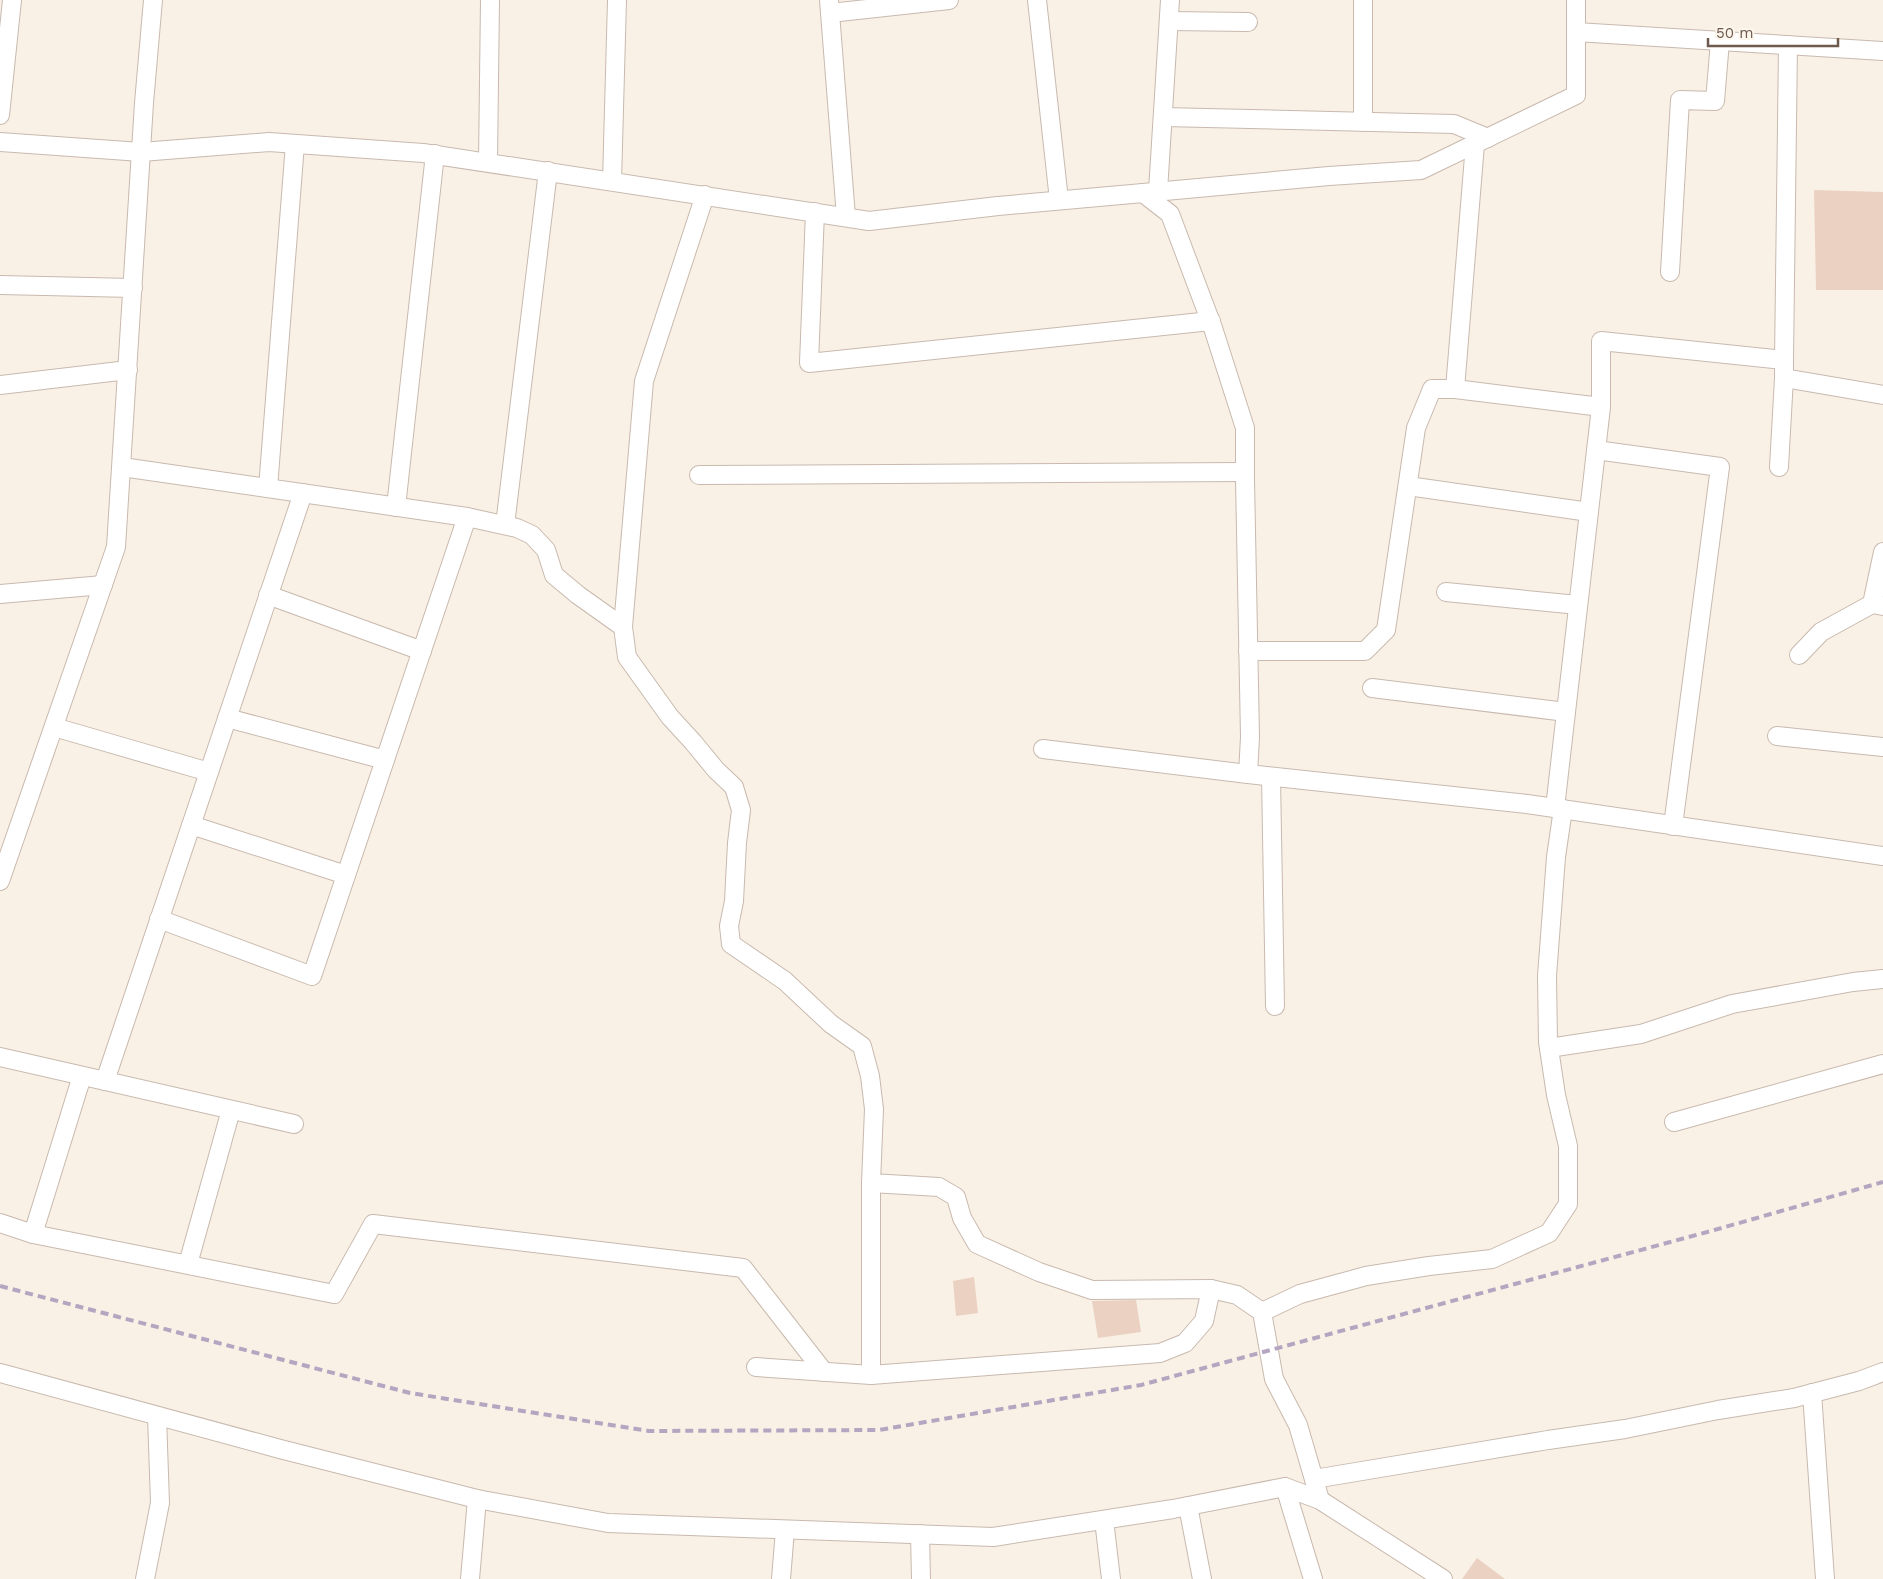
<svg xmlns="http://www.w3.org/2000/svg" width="1883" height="1579" font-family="'Work Sans',sans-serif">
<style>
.building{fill:#ebd1c1}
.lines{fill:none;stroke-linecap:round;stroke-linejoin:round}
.minor-casing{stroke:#c9b9ae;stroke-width:20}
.minor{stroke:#fff;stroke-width:18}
.rail{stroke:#b4a6c1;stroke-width:4;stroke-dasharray:8 5;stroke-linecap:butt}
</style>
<rect width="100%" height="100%" fill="#f9f1e6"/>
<g class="building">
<path d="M1814 190 1883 192V290H1816Z"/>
<path d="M974 1277 978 1313 956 1316 953 1281Z"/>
<path d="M1136 1300 1141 1332 1098 1338 1092 1301Z"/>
<path d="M1477 1558 1505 1579H1462Z"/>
</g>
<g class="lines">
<defs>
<g id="minor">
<path d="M829 0 846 217"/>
<path d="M1037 0 1059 200"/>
<path d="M830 13 949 0"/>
<path d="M1169 21 1248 22"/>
<path d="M1576 32 1883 51"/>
<path d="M0 115 12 0"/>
<path d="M1163 117 1454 124 1488 138"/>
<path d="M1363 122V0"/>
<path d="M0 142 141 152 269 142 423 153 869 221 998 206 1143 193 1170 214 1213 328 1245 428V479L1250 737 1248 774 1527 804 1883 856"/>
<path d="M488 162 490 0"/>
<path d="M612 181 617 0"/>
<path d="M1158 191 1170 0"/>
<path d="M1143 193 1329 176 1421 170 1576 95V0"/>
<path d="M705 195 644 381 623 627 627 657 670 717 693 742 716 770 734 787 741 810 737 843 734 901 729 926 731 944 785 981 831 1024 862 1046 870 1076 874 1109 871 1183 939 1187 956 1197 962 1218 977 1244 1039 1272 1092 1290 1211 1289 1237 1295 1262 1312"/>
<path d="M815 212 809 363 1211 321"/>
<path d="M1670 272 1680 100 1715 101 1720 41"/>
<path d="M0 285 133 288"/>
<path d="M1784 360 1788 45"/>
<path d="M0 385 128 370"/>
<path d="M1455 389 1475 144"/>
<path d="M1596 450 1720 467 1673 826"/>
<path d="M122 467 467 517 517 528 532 535 546 550 554 575 578 595 623 627"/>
<path d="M1779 467 1784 378"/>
<path d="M699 475 1244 472"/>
<path d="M1408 486 1589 512"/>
<path d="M268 488 295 144"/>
<path d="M396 507 435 154"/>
<path d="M505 525 548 171"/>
<path d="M1446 592 1578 605"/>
<path d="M0 594 103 585"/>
<path d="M268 595 422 651"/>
<path d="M1872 604 1883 552"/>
<path d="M1248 651H1365L1386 630 1416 428 1432 389H1455L1601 407"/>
<path d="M1799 655 1821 632 1872 604 1883 606"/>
<path d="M1372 688 1566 712"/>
<path d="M227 718 385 760"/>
<path d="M54 727 209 772"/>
<path d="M1777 736 1883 747"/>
<path d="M1043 749 1248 774"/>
<path d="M1271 777 1275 1006"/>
<path d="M1555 808 1601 407V341L1784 360V378L1883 395"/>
<path d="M191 825 346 875"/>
<path d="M0 881 116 547 144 103 153 0"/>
<path d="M159 919 312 976 467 517"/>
<path d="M1549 1048 1641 1034 1732 1004 1853 982 1883 979"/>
<path d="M0 1057 294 1124"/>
<path d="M105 1081 303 493"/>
<path d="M1674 1122 1883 1064"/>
<path d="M871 1183V1375"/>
<path d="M0 1223 33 1234 334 1294 373 1224 743 1268 824 1372"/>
<path d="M33 1234 82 1076"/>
<path d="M188 1264 231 1110"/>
<path d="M756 1367 871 1375 1160 1353 1185 1343 1204 1321 1211 1289"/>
<path d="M0 1373 280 1449 477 1499 608 1523 993 1537 1173 1509 1285 1487 1320 1500 1443 1579"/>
<path d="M1812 1393 1825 1579"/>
<path d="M1314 1479 1548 1440 1625 1429 1718 1410 1794 1398 1859 1381 1883 1372"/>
<path d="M1285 1487 1313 1579"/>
<path d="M1320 1500 1298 1425 1274 1379 1262 1312 1300 1294 1366 1276 1429 1266 1492 1259 1549 1233 1568 1204V1146L1556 1095 1548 1042 1547 976 1556 857 1563 809"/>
<path d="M1188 1506 1202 1579"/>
<path d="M1104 1520 1111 1579"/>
<path d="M920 1534 921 1579"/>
<path d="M145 1579 160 1503 157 1416"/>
<path d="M470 1579 477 1499"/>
<path d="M781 1579 785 1530"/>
</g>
</defs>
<use href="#minor" class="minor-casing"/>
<use href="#minor" class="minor"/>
<path class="rail" d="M0 1286 410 1393 649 1431 879 1430 1141 1385 1711 1231 1883 1182"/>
</g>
<path d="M1708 38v8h130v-8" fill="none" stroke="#6f5a4e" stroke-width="2.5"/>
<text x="1716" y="38" font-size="15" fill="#6f5a4e" stroke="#fcf6ec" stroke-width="4" paint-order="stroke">50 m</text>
</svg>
